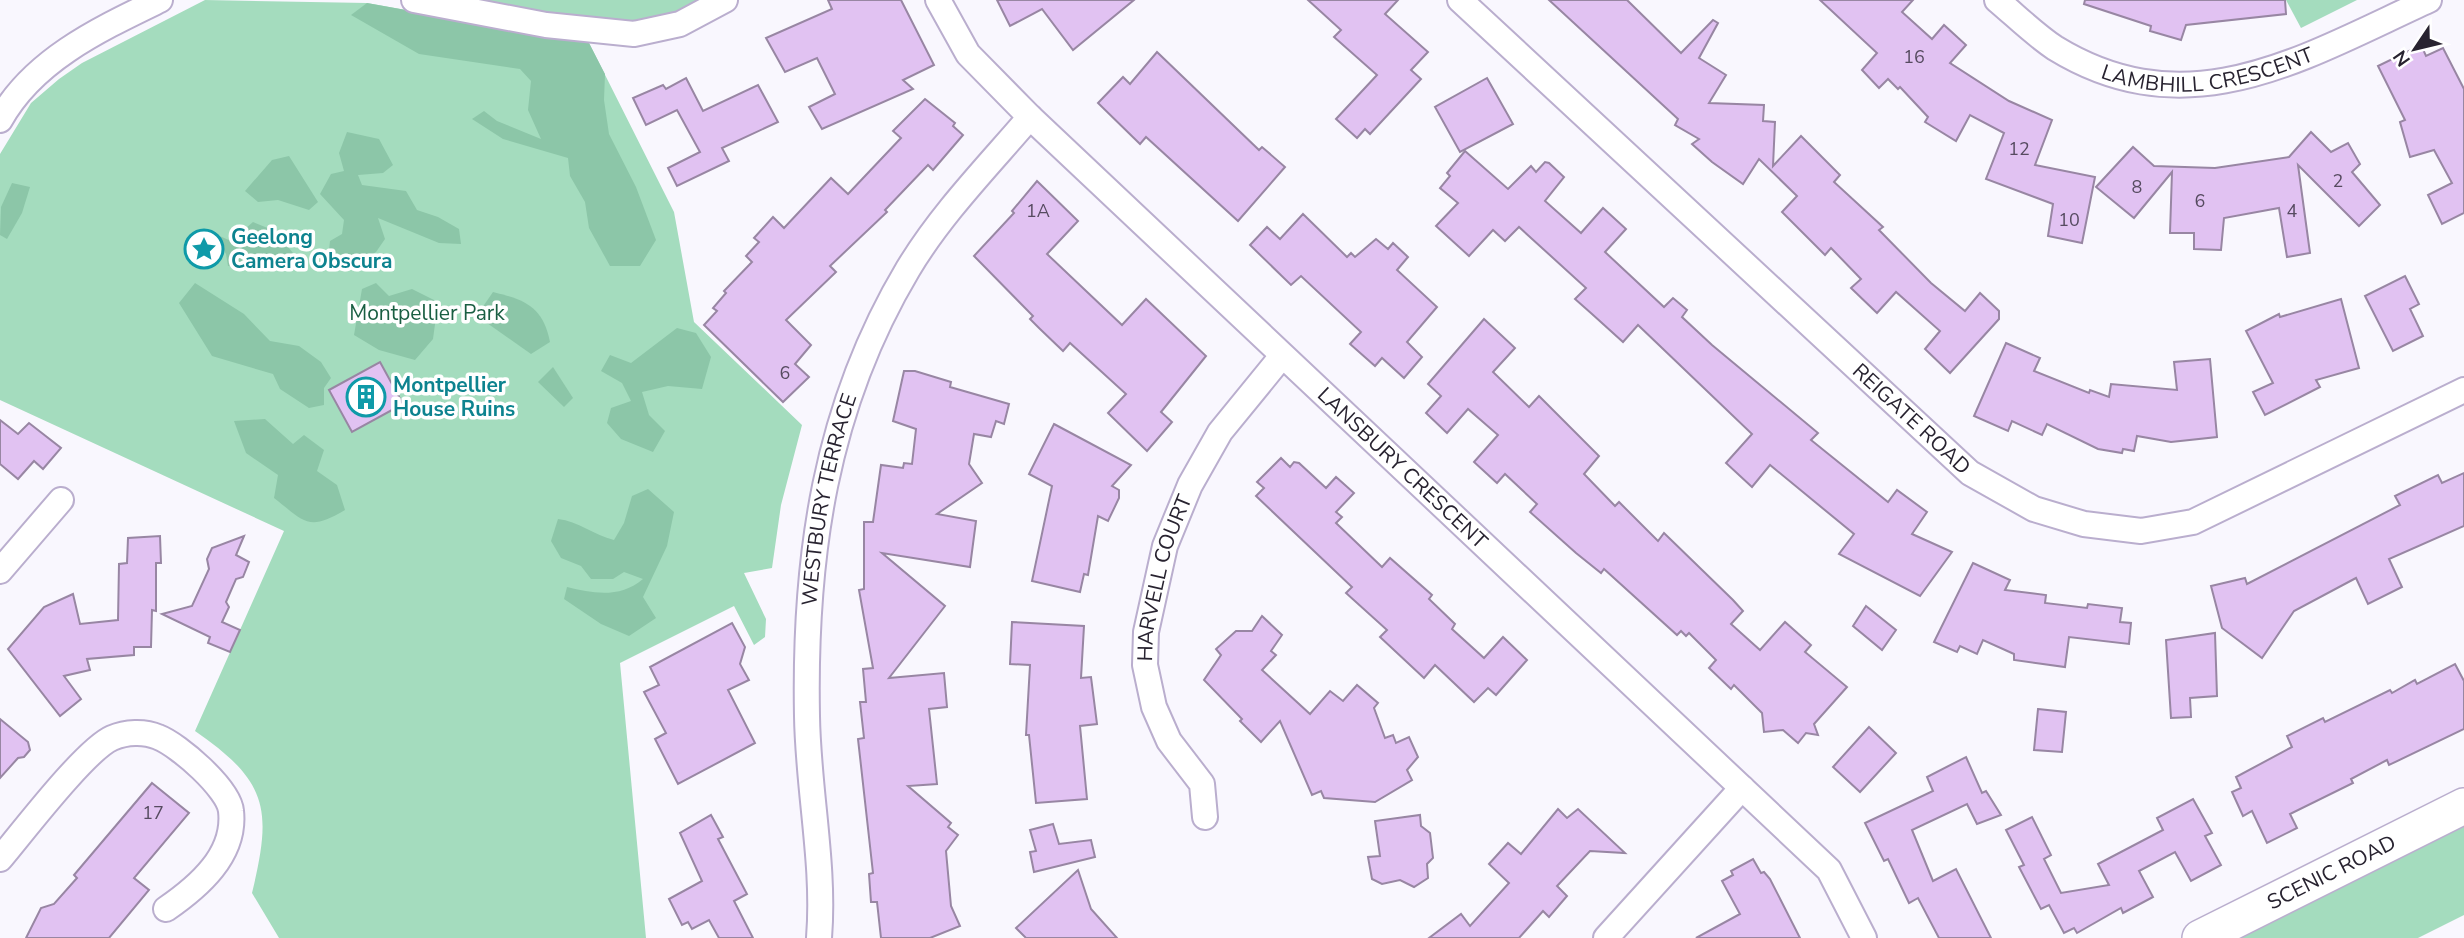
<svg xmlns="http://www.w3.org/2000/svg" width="2464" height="938" font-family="'Nunito Sans',sans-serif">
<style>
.green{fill:#a4dcbe}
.forest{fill:#8cc6a8}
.building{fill:#e1c2f2;stroke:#9886a3;stroke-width:2}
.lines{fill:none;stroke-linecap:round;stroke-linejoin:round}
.minor-casing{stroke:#baaece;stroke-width:28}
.secondary-casing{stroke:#baaece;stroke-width:38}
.minor{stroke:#fff;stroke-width:24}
.secondary{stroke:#fff;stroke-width:35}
.labels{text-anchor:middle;stroke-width:7;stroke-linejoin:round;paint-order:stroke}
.number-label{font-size:18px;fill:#564b60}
.street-label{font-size:21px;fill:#282330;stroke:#fff}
.culture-label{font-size:21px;font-weight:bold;fill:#0d838f;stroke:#fff;text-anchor:start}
.park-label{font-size:21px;fill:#195e42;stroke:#fff}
</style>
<rect width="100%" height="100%" fill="#f9f7fe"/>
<g class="green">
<path d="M205 0 367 3 589 43 674 212 694 322 802 425 781 505 772 568 744 573 766 619 765 637 754 645 734 606 620 663 646 938H279L252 893C272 810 269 782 195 731L284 531 0 400V154L31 103 59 79 82 63Z"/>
<path d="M457 0H703L674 15 622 26Z"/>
<path d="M2286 0H2357L2301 28Z"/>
<path d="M2464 826V915L2418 938H2241Z"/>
</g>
<g class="forest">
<path d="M367 3 589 43 605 74 604 100 609 134 636 187 656 240 640 266H610L589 228 585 202 570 176 568 158 503 139 472 119 484 111 497 121 541 139 528 110 531 81 520 69 419 54 351 15Z"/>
<path d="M347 132 379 139 393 165 383 173 358 175 362 185 406 191 417 210 438 217 459 229 461 244 439 243 378 218 385 239 376 252 360 262 329 250 330 241 342 234 344 220 320 194 331 174 344 171 339 153Z"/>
<path d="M289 156 318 202 309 210 278 200 258 202 245 191 272 160Z"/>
<path d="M12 183 30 187 22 213 7 239 0 235 1 207Z"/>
<path d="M253 222 275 231 293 253 276 260 260 257 250 267 228 266 226 254 215 234 231 241Z"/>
<path d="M195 283 244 314 270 341 299 346 321 362 331 378 324 388V405L309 408 280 389 273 374 212 356 179 303Z"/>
<path d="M376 283 389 296 412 289 438 302 433 339 415 360 379 350 354 335 362 289Z"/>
<path d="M493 292C526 300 543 307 550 342L531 354 487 323 482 308Z"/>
<path d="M677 328 696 333 711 357 702 389 668 386 642 392 649 415 665 431 653 452 621 439 607 423 611 408 631 401 622 383 601 371 610 355 631 363Z"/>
<path d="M553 367 573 398 564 407 538 382Z"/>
<path d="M265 419 293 444 304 435 324 450 317 471 337 485 345 510C308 532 305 522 274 498L278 475 246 453 234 421Z"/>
<path d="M648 489 674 512 667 546 643 597 656 618 629 636 601 624 564 599 567 587C594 594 621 598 643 579L624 572 613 579H591L581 566 561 558 551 541 558 519C578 521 594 535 614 540L624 523 632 496Z"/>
</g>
<g class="building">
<path d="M828 0H901L934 65 903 80 913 89 822 129 809 107 835 94 817 58 785 72 766 38 832 9Z"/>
<path d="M997 0H1134L1073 50 1042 9 1010 26Z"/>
<path d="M1308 0H1398L1385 14 1428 52 1411 70 1421 79 1370 134 1365 129 1357 138 1336 119 1377 75 1334 37 1341 30Z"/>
<path d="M1549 0H1627L1681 53 1713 20 1718 23 1699 58 1726 75 1709 103 1764 105 1763 121 1775 122 1773 166 1801 136 1840 175 1834 182 1883 227 1879 230 1931 283 1965 311 1980 293 1999 311V319L1950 373 1925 349 1940 331 1896 292 1877 313 1851 288 1861 279 1831 248 1825 255 1782 212 1797 196 1759 159 1743 184 1712 162 1692 144 1699 139 1675 125 1678 119Z"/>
<path d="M1820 0H1913L1902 12 1932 39 1944 25 1966 45 1950 63 2009 101 2052 120 2035 165 2095 177 2082 243 2048 236 2053 204 1986 179 2004 133 1970 115 1956 141 1925 122 1928 117 1900 87 1898 89 1888 79 1879 88 1862 70 1877 53Z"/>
<path d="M2085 0H2285L2286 14 2186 25 2181 40 2150 31 2151 26 2084 4Z"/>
<path d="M2421 45 2426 56 2443 48 2464 89V213L2442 224 2428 195 2452 183 2434 150 2410 157 2400 122 2405 120 2378 66Z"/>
<path d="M1157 52 1259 150 1262 147 1285 167 1238 221 1146 137 1140 144 1098 103 1123 77 1130 84Z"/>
<path d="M686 78 703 111 758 85 778 122 722 148 729 161 677 186 668 168 700 152 677 110 646 125 633 98 663 85 666 89Z"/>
<path d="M1487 78 1513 124 1460 152 1435 107Z"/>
<path d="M925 99 955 123 953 126 963 135 933 170 928 165 885 210 887 212 830 266 836 272 786 320 811 345 795 364 809 377 783 402 704 325 717 311 713 308 726 293 724 291 752 262 746 256 759 242 754 238 773 217 784 228 831 178 848 194 901 138 893 131Z"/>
<path d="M2311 132 2331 152 2348 143 2360 164 2352 172 2380 205 2359 226 2298 165 2310 253 2287 257 2279 208 2224 218 2221 250 2194 249V233H2170L2172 172 2134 218 2096 187 2133 147 2154 166 2215 168 2289 157Z"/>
<path d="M1465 151 1508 189 1531 166 1536 172 1545 162 1549 163 1564 177 1545 201 1581 233 1603 208 1626 229 1605 252 1664 307 1673 298 1687 310 1682 317 1712 345 1818 433 1811 440 1888 502 1897 490 1927 512 1912 534 1952 552 1920 596 1839 554 1854 534 1770 465 1752 487 1726 463 1752 434 1638 325 1623 342 1592 314 1575 299 1586 288 1519 227 1505 241 1493 230 1469 256 1436 226 1458 203 1440 188 1450 176 1447 173Z"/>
<path d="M1037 181 1078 221 1047 254 1122 325 1146 299 1206 356 1161 412 1172 422 1147 451 1108 413 1126 394 1070 343 1063 351 1039 328 1030 319 1033 316 974 256 1014 213 1012 211Z"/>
<path d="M1303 214 1347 257 1351 253 1355 257 1376 239 1388 249 1393 243 1408 257 1397 270 1437 307 1407 342 1422 357 1404 378 1382 358 1375 366 1350 344 1361 332 1301 276 1291 285 1250 245 1267 227 1280 239Z"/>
<path d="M2405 276 2419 304 2410 309 2423 336 2393 351 2365 296Z"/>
<path d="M2341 299 2359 368 2316 380 2320 387 2265 415 2253 392 2273 383 2246 331 2279 314 2280 317Z"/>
<path d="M1484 319 1515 348 1493 372 1529 407 1539 396 1599 456 1584 474 1615 506 1619 502 1658 541 1664 533 1733 600 1743 611 1731 624 1760 650 1785 622 1811 645 1805 652 1847 687 1814 724 1818 735 1806 733 1798 743 1783 730 1764 732 1762 713 1734 685 1731 689 1709 668 1716 660 1689 633 1686 636 1681 631 1677 635 1604 569 1601 573 1576 553 1530 512 1537 504 1505 474 1497 483 1474 462 1498 435 1468 409 1447 433 1426 413 1441 396 1428 384Z"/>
<path d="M2006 343 2040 358 2034 371 2089 393 2090 390 2109 397 2111 384 2177 390 2174 362 2210 359 2217 437 2171 442 2137 436 2134 451 2123 449 2122 453 2098 449 2047 424 2042 435 2012 421 2008 431 1974 416Z"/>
<path d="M380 362 403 404 352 432 329 390Z"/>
<path d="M904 371H915L951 382 950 387 1009 404 1004 424 996 421 991 437 974 434 969 464 982 483 937 514 976 521 970 567 882 553 945 606 889 678 944 673 947 707 929 709 937 784 908 786 951 823 948 827 958 835 946 851 951 906 960 926 930 938H881L877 902H871L869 874 873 873 858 739 864 738 860 702H866L863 669 873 668 859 590 864 589V522H873L881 465 903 468 904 463 912 464 916 429 893 421Z"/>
<path d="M0 420 18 434 29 423 61 448 43 469 34 461 18 479 0 464Z"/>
<path d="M1054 424 1131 465 1112 486 1119 490V498L1108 521 1098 516 1088 575 1084 574 1080 592 1032 581 1052 486 1029 474Z"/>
<path d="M1281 458 1290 467 1294 462 1299 463 1326 488 1336 477 1354 493 1336 512 1342 517 1336 523 1382 567 1390 558 1432 595 1429 599 1455 624 1452 629 1484 658 1503 637 1527 660 1496 695 1488 688 1474 702 1435 665 1424 678 1380 637 1387 630 1346 593 1352 587 1256 496 1264 488 1257 482Z"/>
<path d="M2464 473V526L2389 559 2402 587 2368 604 2356 578 2294 611 2262 658 2222 628 2211 586 2245 578 2247 584 2400 505 2395 496 2438 475 2442 483Z"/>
<path d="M160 536 161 563H156V611L152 610 151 647H134V655L87 659 90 670 64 676 81 699 60 716 8 649 44 607 73 594 80 624 118 620 119 564 127 563 128 538Z"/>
<path d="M244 536 236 555 249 562 243 577 236 579 226 602 229 607 222 622 240 630 230 652 208 643 210 637 162 614 192 606 209 569 207 559 212 548Z"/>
<path d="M1973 563 2010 580 2005 590 2046 595 2045 603 2087 608 2088 604 2122 608 2120 622 2131 623 2129 644 2069 637 2065 667 2014 660V654L1983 640 1977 654 1960 646 1957 652 1934 642Z"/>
<path d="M1866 606 1896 630 1882 650 1853 626Z"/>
<path d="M1262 616 1282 635 1271 651 1276 655 1262 670 1310 714 1330 691 1343 701 1357 685 1378 703 1374 708 1385 738 1393 735 1396 743 1409 737 1418 757 1407 770 1412 780 1375 802 1324 798 1321 791 1312 795 1280 721 1261 742 1240 721 1242 719 1204 680 1221 655 1216 649 1236 631H1252Z"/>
<path d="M1012 622 1084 626 1081 678 1091 677 1097 724 1080 726 1087 799 1036 803 1029 735H1026L1030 665 1010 664Z"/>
<path d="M732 623 745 647 740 664 749 680 728 690 755 743 678 784 655 739 666 733 644 692 659 685 650 667Z"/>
<path d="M2215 633 2217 696 2190 698 2191 717 2171 718 2166 640Z"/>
<path d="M2455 664 2464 681V729L2389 765 2387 760 2351 779 2353 783 2290 814 2297 828 2267 843 2252 811 2243 816 2232 792 2241 788 2236 777 2292 747 2287 736 2323 718 2325 722 2390 690 2392 693 2415 680 2417 684Z"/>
<path d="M2038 709 2066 712 2062 752 2034 750Z"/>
<path d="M0 719 28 742 30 750 24 757 18 758 0 778Z"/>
<path d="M1869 727 1896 753 1860 792 1833 767Z"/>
<path d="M1966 757 1982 793 1986 791 2001 815 1977 824 1967 804 1912 830 1933 881 1956 869 1991 938H1939L1918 898 1909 903 1888 859 1884 861 1865 823 1933 791 1927 777Z"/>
<path d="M152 783 189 813 134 878 149 890 109 938H26L41 908 54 904 77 878 74 875Z"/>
<path d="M2193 799 2212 833 2205 836 2221 865 2191 881 2175 852 2139 871 2153 897 2123 913 2121 908 2077 933 2074 928 2064 933 2049 905 2041 909 2019 867 2024 865 2006 830 2032 817 2051 855 2044 859 2061 893 2109 885 2098 864 2163 830 2157 818Z"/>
<path d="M1558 809 1567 818 1578 809 1625 853 1590 851 1557 886 1567 896 1549 917 1543 911 1519 938H1429L1461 914 1470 926 1509 883 1489 864 1508 843 1521 854Z"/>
<path d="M711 815 723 837 718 839 747 894 734 901 753 938H719L709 920 692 929 688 922 682 925 669 899 702 881 680 833Z"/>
<path d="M1420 815 1421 826 1430 833 1433 858 1427 864 1428 878 1414 887 1400 880 1382 884 1372 879 1368 857 1380 856 1375 821Z"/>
<path d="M1053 824 1059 844 1091 840 1095 857 1034 872 1030 852 1036 851 1030 830Z"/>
<path d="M1753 859 1761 873 1764 872 1770 879 1800 938H1696L1740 914 1722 881 1733 875 1731 871Z"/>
<path d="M1078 870 1091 909 1117 938H1026L1016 928Z"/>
</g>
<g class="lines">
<defs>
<g id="minor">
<path d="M414 0 546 25 634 34 680 24 725 0"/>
<path id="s1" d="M938 0 968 54 1030 117 1829 870 1864 938"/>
<path id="s2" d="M1460 0 1970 473 2034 509 2084 524 2141 531 2193 522 2464 390"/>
<path id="s3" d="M1997 0C2016 16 2034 34 2055 48 2189 130 2304 57 2429 0"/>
<path d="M0 120C33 60 100 29 160 0"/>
<path d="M0 571 61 500"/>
<path id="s4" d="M1205 817 1202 784 1169 741 1154 707 1145 665 1146 632 1165 546 1190 485 1220 432 1282 356"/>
<path d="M0 859C22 833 85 750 112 738 126 732 144 731 158 737 179 745 229 789 231 811 236 855 198 887 166 909"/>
<path id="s5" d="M819 938C825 865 808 790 807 716 804 557 825 408 908 269 941 214 988 166 1030 117"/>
<path d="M1606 938 1742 788"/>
</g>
<g id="secondary">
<path id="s6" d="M2200 938 2464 806"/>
</g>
</defs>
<use href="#minor" class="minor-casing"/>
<use href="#secondary" class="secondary-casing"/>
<use href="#minor" class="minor"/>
<use href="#secondary" class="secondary"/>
</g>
<defs>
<symbol id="sight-ring" viewBox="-11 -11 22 22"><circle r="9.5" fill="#fff" stroke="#0f9aa8" stroke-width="1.5"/><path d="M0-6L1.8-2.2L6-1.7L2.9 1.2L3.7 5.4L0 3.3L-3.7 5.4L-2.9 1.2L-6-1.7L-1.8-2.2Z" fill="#0f9aa8"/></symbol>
<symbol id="building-ring" viewBox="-11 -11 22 22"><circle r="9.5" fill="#fff" stroke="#0f9aa8" stroke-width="1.5"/><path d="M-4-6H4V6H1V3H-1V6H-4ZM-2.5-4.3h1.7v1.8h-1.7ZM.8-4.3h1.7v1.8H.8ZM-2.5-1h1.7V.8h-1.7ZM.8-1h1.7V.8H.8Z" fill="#0f9aa8"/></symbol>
</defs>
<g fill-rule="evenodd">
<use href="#sight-ring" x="182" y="227" width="44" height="44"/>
<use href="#building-ring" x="344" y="375" width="44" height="44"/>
</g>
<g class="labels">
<g class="number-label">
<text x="1914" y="63">16</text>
<text x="2019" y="155">12</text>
<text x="2338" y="187">2</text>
<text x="2137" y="193">8</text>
<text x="2200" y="207">6</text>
<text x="1038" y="217">1A</text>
<text x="2292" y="217">4</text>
<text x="2069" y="226">10</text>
<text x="785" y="379">6</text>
<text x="153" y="819">17</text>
</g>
<g class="street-label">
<text dy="7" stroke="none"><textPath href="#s3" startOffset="236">LAMBHILL CRESCENT</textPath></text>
<text dy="7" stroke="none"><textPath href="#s2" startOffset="616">REIGATE ROAD</textPath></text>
<text dy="7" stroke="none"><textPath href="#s1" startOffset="662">LANSBURY CRESCENT</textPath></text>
<text dy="7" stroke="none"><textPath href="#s5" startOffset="441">WESTBURY TERRACE</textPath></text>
<text dy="7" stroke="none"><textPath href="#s4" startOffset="257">HARVELL COURT</textPath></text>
<text dy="7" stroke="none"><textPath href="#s6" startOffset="147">SCENIC ROAD</textPath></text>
</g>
<g class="culture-label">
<text x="231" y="244">Geelong<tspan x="231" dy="24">Camera Obscura</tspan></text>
<text x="393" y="392">Montpellier<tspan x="393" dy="24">House Ruins</tspan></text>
</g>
<g class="park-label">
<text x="427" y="320">Montpellier Park</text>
</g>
</g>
<g transform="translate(2415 49) rotate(235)" stroke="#ffffff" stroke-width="5" paint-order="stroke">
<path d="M0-5L12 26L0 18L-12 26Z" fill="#282330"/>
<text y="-10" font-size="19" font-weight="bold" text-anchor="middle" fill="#282330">N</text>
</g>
</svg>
